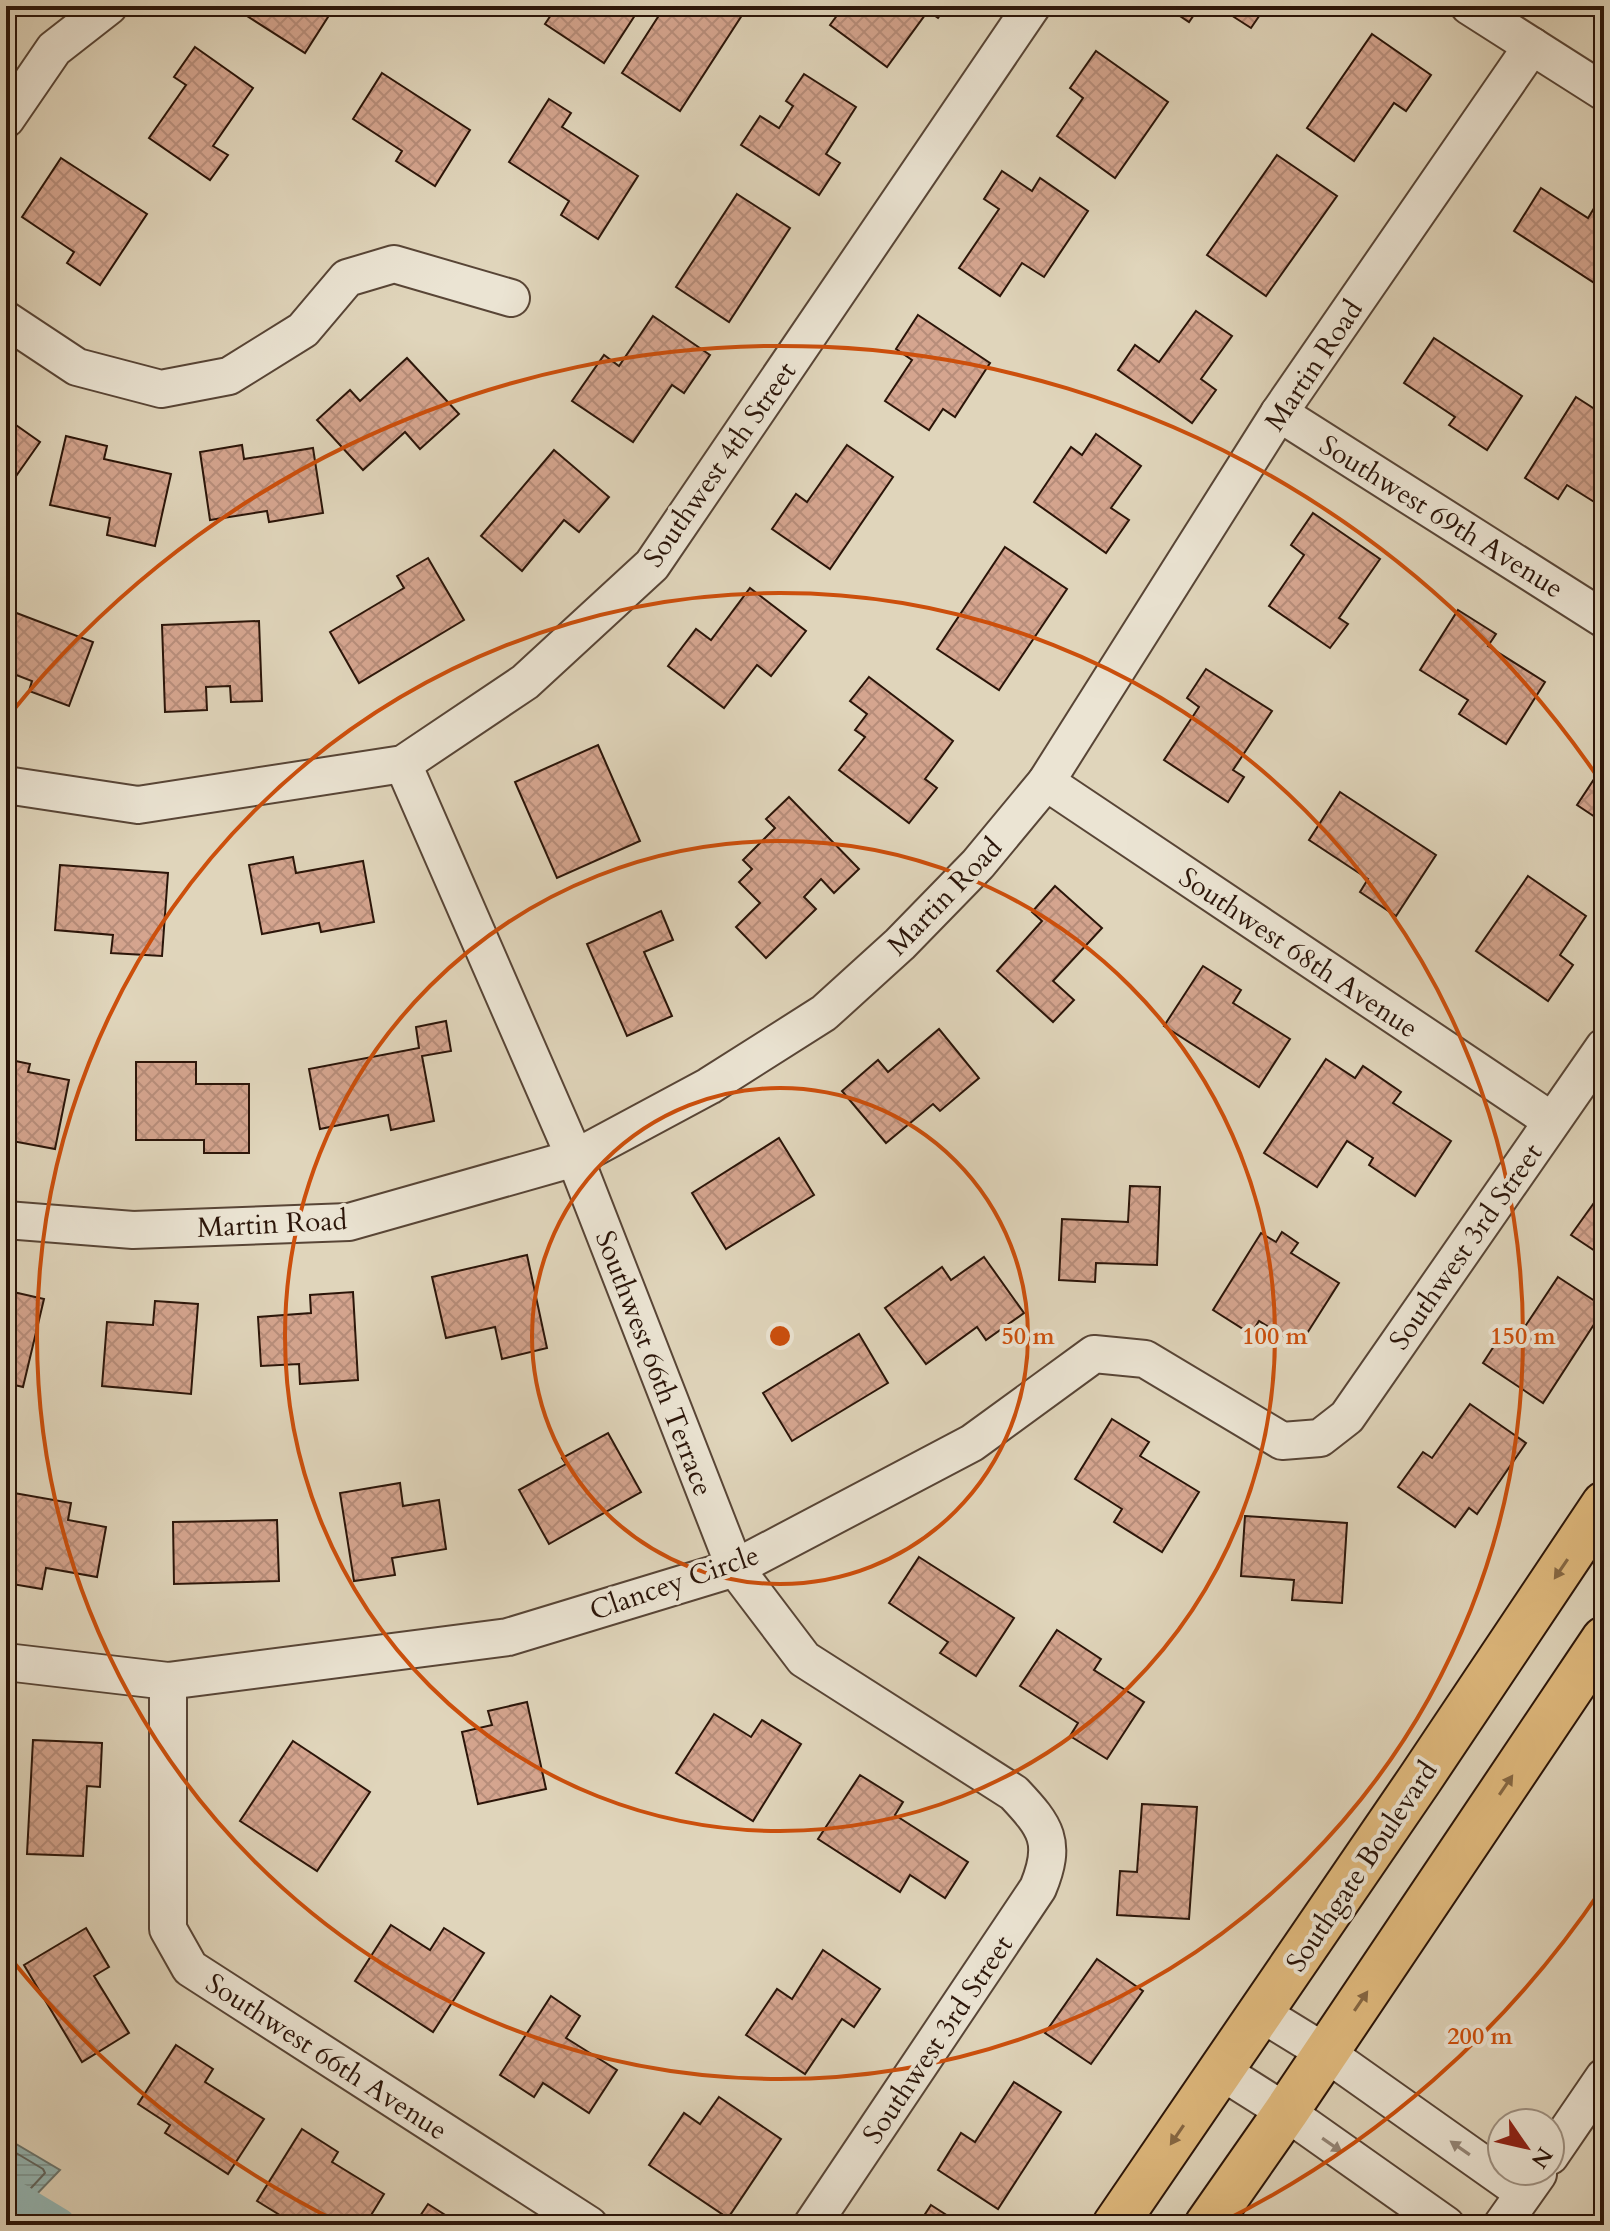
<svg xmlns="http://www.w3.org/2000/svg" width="1610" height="2231" font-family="Cardo,serif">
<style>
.water{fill:url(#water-rules);stroke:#6b7771;stroke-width:2}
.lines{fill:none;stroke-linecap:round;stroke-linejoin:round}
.shore{stroke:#606660;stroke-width:2}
.canal{stroke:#95b8b6;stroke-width:34}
.building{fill:url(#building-cross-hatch);stroke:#2b1509;stroke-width:2}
.minor-casing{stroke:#584536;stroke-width:40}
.major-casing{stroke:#2b1509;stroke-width:48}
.minor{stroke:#ebe4d3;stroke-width:36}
.major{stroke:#e0ba7e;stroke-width:44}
.oneway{fill:#866844}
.oneway2{fill:#958778}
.ring{fill:none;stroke:#cc4f0c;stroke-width:4}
.labels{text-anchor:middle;stroke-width:8;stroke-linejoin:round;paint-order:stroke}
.street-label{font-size:28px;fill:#2b1509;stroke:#ebe4d3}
.centre{fill:#cc4f0c;stroke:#ebe4d3;stroke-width:4}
.ring-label{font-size:24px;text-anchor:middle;font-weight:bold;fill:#cc4f0c;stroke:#ebe4d3;stroke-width:8;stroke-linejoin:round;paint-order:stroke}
</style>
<defs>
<pattern id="water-rules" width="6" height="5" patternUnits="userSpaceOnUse" patternTransform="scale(2)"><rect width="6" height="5" fill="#95b8b6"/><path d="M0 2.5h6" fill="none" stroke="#819d9b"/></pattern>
<pattern id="building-cross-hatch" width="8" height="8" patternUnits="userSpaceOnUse" patternTransform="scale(2)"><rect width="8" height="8" fill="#d5a58f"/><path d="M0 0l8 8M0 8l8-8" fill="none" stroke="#b78d7a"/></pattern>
</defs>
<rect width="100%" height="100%" fill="#e0d5bb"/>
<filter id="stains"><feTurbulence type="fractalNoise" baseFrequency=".0025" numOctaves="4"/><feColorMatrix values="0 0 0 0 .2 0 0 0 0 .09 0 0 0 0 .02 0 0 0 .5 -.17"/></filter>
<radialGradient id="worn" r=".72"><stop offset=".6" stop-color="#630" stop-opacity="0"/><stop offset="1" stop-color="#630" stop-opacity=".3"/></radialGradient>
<path class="water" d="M6 2138 60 2170 7 2225H6Z"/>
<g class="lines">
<path class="shore" d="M6 2147 43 2169 45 2173 6 2215"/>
<path class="canal" d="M6 2193 59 2225"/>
</g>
<g class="building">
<path d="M254 6H335L305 53 247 16Z"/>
<path d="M557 6H641L604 63 545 24Z"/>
<path d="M665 6H748L680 111 622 73Z"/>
<path d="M844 6H947L938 18 928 11 887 67 830 25Z"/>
<path d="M1165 6H1200L1189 22Z"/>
<path d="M1217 6H1266L1251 28Z"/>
<path d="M1372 34 1431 75 1406 111 1394 103 1354 161 1307 128Z"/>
<path d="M195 47 253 88 213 146 228 155 210 180 149 138 186 85 174 77Z"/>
<path d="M1096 51 1168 102 1115 178 1057 136 1083 98 1070 88Z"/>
<path d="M382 73 470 130 435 186 396 161 402 151 353 119Z"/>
<path d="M804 74 856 107 826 154 840 163 819 195 741 145 760 116 779 128 793 106 786 101Z"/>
<path d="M549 99 571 113 562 127 638 176 598 239 561 215 569 201 509 162Z"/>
<path d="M1277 155 1337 196 1266 296 1207 255Z"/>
<path d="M61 158 147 214 100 285 67 263 74 252 22 217Z"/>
<path d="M1002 171 1032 191 1040 178 1088 211 1044 277 1022 263 1000 296 959 268 999 209 984 199Z"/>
<path d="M1541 188 1588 218 1604 192V272L1596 284 1514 231Z"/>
<path d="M737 194 790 228 729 322 676 287Z"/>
<path d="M1196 311 1232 336 1201 379 1216 390 1192 423 1118 370 1135 345 1159 362Z"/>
<path d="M918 315 990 363 955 417 943 409 929 430 885 401 912 360 896 349Z"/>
<path d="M653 316 710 355 684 393 672 385 633 442 572 401 604 355 619 366Z"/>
<path d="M1434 338 1522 396 1487 450 1449 425 1455 417 1404 383Z"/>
<path d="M407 358 459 414 420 449 405 432 363 470 317 420 350 390 360 401Z"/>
<path d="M1576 397 1604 415V423L1600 430 1604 432V508L1567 485 1558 499 1525 478Z"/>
<path d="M6 418 40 442 7 489 6 488Z"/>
<path d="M1096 434 1141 466 1111 508 1129 520 1106 553 1034 502 1071 447 1082 455Z"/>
<path d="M66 436 107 446 104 459 171 474 155 546 107 535 110 518 50 505Z"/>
<path d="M242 445 244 459 313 448 323 513 269 522 267 511 210 520 200 452Z"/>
<path d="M847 445 893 477 830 569 772 529 796 494 807 502Z"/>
<path d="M554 450 609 497 579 532 564 520 522 571 481 536Z"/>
<path d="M1313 513 1380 559 1339 618 1348 624 1330 648 1269 606 1304 555 1291 545Z"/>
<path d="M1005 547 1067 589 999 690 937 649Z"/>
<path d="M428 558 464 620 359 683 330 632 404 588 397 576Z"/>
<path d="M750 588 806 631 771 676 757 665 724 708 668 666 696 629 711 640Z"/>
<path d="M6 609 93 642 69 706 29 691 32 681 6 671Z"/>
<path d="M1458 610 1496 634 1488 646 1545 682 1506 744 1459 714 1468 700 1420 670Z"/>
<path d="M259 621 262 701 231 702 230 686 206 687 207 710 165 712 162 625Z"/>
<path d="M1206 669 1272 711 1233 770 1244 777 1228 802 1164 760 1199 707 1187 698Z"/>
<path d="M869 677 953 741 925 779 937 788 909 823 839 770 865 737 855 730 867 714 850 701Z"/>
<path d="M598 745 640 841 557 878 515 782Z"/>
<path d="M1604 764V823L1577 805Z"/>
<path d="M1340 792 1436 855 1396 916 1360 892 1368 879 1309 840Z"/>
<path d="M789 797 859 869 834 893 821 879 804 897 816 909 766 958 736 927 760 903 739 882 752 869 743 860 775 828 766 819Z"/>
<path d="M293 857 296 873 363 861 374 922 321 932 319 923 262 934 249 865Z"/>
<path d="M60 865 168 873 162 956 111 953 113 935 55 930Z"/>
<path d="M1528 876 1586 916 1560 955 1573 965 1548 1001 1476 951Z"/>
<path d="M1055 886 1102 928 1053 981 1074 1000 1053 1022 997 971 1042 921 1032 912Z"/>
<path d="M661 911 673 940 644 952 672 1016 627 1036 587 944Z"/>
<path d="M1203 966 1241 990 1233 1003 1290 1039 1259 1087 1164 1026Z"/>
<path d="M446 1021 451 1051 422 1056 434 1121 391 1130 388 1115 320 1129 309 1069 419 1048 416 1027Z"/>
<path d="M939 1029 979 1078 940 1111 933 1104 886 1143 842 1091 878 1060 888 1072Z"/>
<path d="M6 1059 30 1064 28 1072 69 1080 55 1149 12 1141 15 1128 6 1126Z"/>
<path d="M1326 1059 1355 1078 1363 1066 1401 1092 1393 1103 1451 1141 1415 1196 1369 1165 1373 1158 1347 1141 1317 1187 1264 1153Z"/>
<path d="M136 1062H196V1084H249V1153H204V1140H136Z"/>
<path d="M779 1138 814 1195 726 1249 692 1193Z"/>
<path d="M1130 1186 1160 1187 1157 1265 1096 1263 1095 1282 1059 1280 1062 1219 1128 1222Z"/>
<path d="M1596 1200 1604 1205V1257L1571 1235Z"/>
<path d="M1282 1232 1298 1243 1291 1253 1339 1283 1299 1346 1259 1321 1251 1334 1213 1310 1261 1233 1276 1242Z"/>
<path d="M527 1255 547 1348 502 1359 495 1327 446 1338 432 1277Z"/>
<path d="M984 1257 1024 1313 986 1340 977 1327 926 1364 885 1308 942 1267 951 1280Z"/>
<path d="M1558 1277 1604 1307V1309L1543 1403 1483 1363 1507 1326 1520 1334Z"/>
<path d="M9 1291 44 1299 23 1387 6 1383V1302Z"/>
<path d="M353 1292 358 1380 300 1384 299 1364 261 1366 258 1317 311 1313 310 1295Z"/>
<path d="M155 1301 198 1304 191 1394 102 1386 107 1322 153 1325Z"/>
<path d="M859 1334 888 1383 792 1441 763 1393Z"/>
<path d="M1470 1404 1526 1443 1477 1514 1469 1508 1455 1527 1398 1487 1423 1452 1432 1458Z"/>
<path d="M1112 1419 1149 1442 1140 1456 1199 1492 1162 1552 1114 1522 1122 1509 1075 1479Z"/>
<path d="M608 1433 641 1492 549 1544 519 1490 566 1464 562 1458Z"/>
<path d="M400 1483 403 1506 439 1500 446 1549 392 1558 395 1575 354 1581 340 1493Z"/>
<path d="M14 1493 71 1503 68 1520 106 1527 97 1577 46 1568 42 1589 6 1583V1538Z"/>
<path d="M1245 1516 1347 1523 1342 1603 1292 1600 1294 1580 1241 1576Z"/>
<path d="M277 1520 279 1581 174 1584 173 1522Z"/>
<path d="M919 1557 1014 1618 976 1676 940 1653 948 1642 889 1603Z"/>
<path d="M1057 1630 1101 1659 1094 1670 1144 1702 1107 1759 1070 1736 1078 1723 1020 1686Z"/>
<path d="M527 1702 546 1789 478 1804 462 1732 492 1725 488 1711Z"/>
<path d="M714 1714 751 1737 762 1720 801 1744 753 1821 676 1773Z"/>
<path d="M33 1740 102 1743 100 1787 87 1786 83 1856 27 1854Z"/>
<path d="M293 1741 370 1792 317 1871 240 1821Z"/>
<path d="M860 1775 903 1802 895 1815 968 1862 945 1898 910 1875 900 1892 818 1839Z"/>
<path d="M1142 1804 1197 1807 1189 1919 1117 1915 1120 1871 1137 1872Z"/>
<path d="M391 1925 430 1950 444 1928 484 1953 433 2032 355 1981Z"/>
<path d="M86 1928 109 1967 94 1976 129 2033 82 2062 24 1965Z"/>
<path d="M823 1950 880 1989 854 2027 842 2019 805 2074 746 2035 777 1989 792 1999Z"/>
<path d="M1097 1959 1143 1991 1091 2064 1045 2033Z"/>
<path d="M551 1996 580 2016 566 2038 617 2070 589 2113 543 2083 534 2097 500 2075Z"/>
<path d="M176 2045 213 2069 205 2082 264 2119 228 2174 165 2133 170 2125 138 2104Z"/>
<path d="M1014 2082 1061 2112 998 2209 938 2170 961 2133 975 2142Z"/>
<path d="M719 2097 781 2139 728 2218 649 2165 684 2113 700 2124Z"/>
<path d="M302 2129 338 2152 332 2162 384 2194 365 2225H296L257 2201Z"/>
<path d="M428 2204 461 2225H414Z"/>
<path d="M931 2205 962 2225H918Z"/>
</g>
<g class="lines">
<defs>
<g id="minor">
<path d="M1469 6 1604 92"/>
<path d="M6 119 54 49 109 6"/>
<path d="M6 320 77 367 161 389 229 376 303 330 347 278 394 264 511 298"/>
<path d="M1279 413 1604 619"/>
<path d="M403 764 575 1158 735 1568 804 1659 1014 1793C1046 1827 1057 1842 1038 1888L812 2225"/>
<path d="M1046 782 1552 1121"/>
<path d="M6 785 138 805 403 764 525 682 652 565 1032 6"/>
<path d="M6 1220 133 1230 349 1222 575 1158 709 1086 824 1013 900 944 978 864 1046 782 1279 413 1532 46"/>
<path d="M6 1662 168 1681 508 1637 735 1568 972 1443 1094 1354 1145 1359 1282 1441 1320 1438 1347 1417 1604 1047"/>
<path d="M168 1681V1929L190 1968 589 2225"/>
<path d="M1261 2013 1326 2053 1524 2193"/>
<path d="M1221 2071 1286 2112 1446 2225"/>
<path d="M1550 2156 1604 2077"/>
<path d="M1502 2225 1538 2174"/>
</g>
<g id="major">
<path d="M1115 2225 1420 1779 1604 1504"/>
<path d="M1207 2225 1286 2112 1604 1639"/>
</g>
</defs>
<use href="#minor" class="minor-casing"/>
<use href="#major" class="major-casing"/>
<use href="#minor" class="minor"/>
<use href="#major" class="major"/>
</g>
<defs><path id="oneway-solid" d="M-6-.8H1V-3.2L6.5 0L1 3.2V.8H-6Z" transform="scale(2)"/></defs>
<g class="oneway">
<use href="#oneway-solid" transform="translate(1561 1569) rotate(124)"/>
<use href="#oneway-solid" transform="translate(1506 1785) rotate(-56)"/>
<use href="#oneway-solid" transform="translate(1361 2001) rotate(-56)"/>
<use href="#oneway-solid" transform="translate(1177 2135) rotate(124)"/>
</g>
<g class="oneway2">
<use href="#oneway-solid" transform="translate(1332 2145) rotate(35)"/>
<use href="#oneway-solid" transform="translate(1460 2148) rotate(-145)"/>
</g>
<g class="ring">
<circle cx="780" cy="1336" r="248"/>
<circle cx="780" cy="1336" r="495"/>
<circle cx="780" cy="1336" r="743"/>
<path d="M1601 1890A990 990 0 0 1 1222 2222M338 2222A990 990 0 0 1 11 1959M11 713A990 990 0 0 1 1601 782"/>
</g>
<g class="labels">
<g class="street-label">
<text transform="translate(1313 365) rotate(-56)" y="10">Martin Road</text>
<text transform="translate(719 464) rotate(-55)" y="10">Southwest 4th Street</text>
<text transform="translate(1442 516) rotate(32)" y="10">Southwest 69th Avenue</text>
<text transform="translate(944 896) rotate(-46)" y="10">Martin Road</text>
<text transform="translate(1299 952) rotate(34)" y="10">Southwest 68th Avenue</text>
<text transform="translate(272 1223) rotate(-3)" y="10">Martin Road</text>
<text transform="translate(1465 1246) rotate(-55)" y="10">Southwest 3rd Street</text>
<text transform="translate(655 1363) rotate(69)" y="10">Southwest 66th Terrace</text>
<text transform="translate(674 1582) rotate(-19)" y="10">Clancey Circle</text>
<text transform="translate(1361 1866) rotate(-56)" y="10">Southgate Boulevard</text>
<text transform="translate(937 2039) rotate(-56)" y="10">Southwest 3rd Street</text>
<text transform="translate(327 2056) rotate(33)" y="10">Southwest 66th Avenue</text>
</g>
</g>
<circle cx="780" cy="1336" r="12" class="centre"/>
<g class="ring-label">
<text x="1028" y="1344">50 m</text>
<text x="1275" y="1344">100 m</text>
<text x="1523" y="1344">150 m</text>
<text x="1480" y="2044">200 m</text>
</g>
<rect width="1610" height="2231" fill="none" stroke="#e0d5bb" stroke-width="32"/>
<rect x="8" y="8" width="1594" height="2215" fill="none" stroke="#2b1509" stroke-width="4"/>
<rect x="16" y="16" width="1578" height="2199" fill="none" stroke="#2b1509" stroke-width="2"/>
<g transform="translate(1526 2147) rotate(124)"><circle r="38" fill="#ebe4d3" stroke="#9e9182" stroke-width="2"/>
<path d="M0-6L14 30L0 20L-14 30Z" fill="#8f2418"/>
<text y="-12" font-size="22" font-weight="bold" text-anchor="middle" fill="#2b1509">N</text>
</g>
<rect width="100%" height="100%" filter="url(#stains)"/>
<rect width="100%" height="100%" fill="url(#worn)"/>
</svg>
